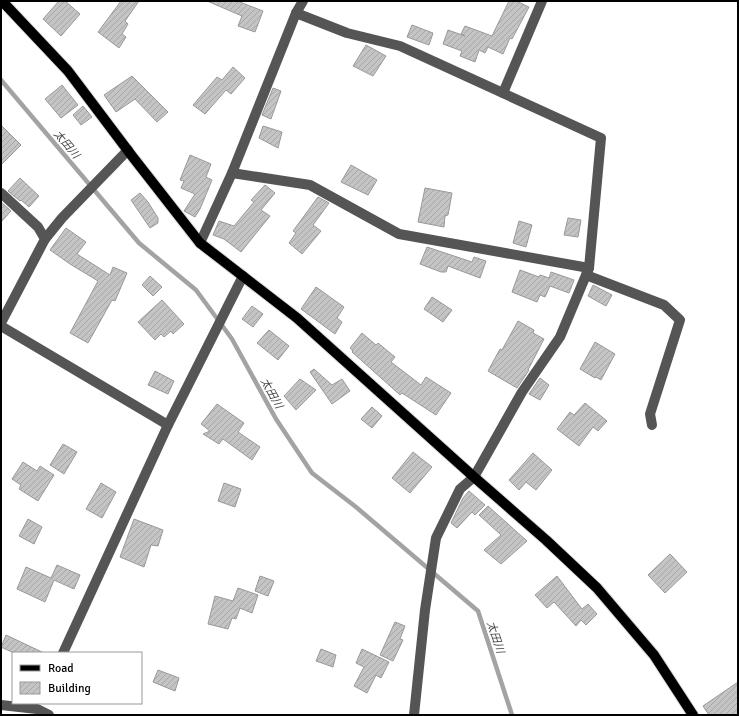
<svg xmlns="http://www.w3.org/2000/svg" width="739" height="716" font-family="Signika,'Noto Sans JP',sans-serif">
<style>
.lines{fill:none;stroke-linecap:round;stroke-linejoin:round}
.stream{stroke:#a3a3a3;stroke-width:4.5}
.building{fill:url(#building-hatch);stroke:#999}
.major-casing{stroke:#dbdbdb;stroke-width:12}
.minor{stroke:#555;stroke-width:10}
.major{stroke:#000;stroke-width:10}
.labels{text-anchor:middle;stroke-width:3.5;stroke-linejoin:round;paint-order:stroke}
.water-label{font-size:11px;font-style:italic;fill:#444;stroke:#fff}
</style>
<defs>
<pattern id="building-hatch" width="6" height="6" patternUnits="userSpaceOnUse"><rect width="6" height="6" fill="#c4c4c4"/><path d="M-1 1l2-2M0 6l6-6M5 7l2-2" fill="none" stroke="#a7a7a7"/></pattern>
</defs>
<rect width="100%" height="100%" fill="#fff"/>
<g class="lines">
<path class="stream" d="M1 80 139 243 196 290 232 339 276 419 312 473 356 507 478 611 512 715"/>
</g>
<g class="building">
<path d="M59 1H65L80 14 61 36 43 19Z"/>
<path d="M121 1H139L125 21 128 24 122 34 126 37 119 48 98 32Z"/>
<path d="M207 1H237L263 11 255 32 238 26 242 16Z"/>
<path d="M509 1H516L529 7 512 39 510 38 503 54 488 47 485 53 479 50 475 62 460 56 462 51 443 44 448 30 465 36 461 34 465 26 492 36Z"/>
<path d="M412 25 433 33 429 45 407 37Z"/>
<path d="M366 45 386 56 373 76 353 66Z"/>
<path d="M233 67 245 78 231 94 226 90 205 114 193 105 217 77 222 80Z"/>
<path d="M132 76 168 112 157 122 135 99 116 112 104 95Z"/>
<path d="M62 85 78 105 61 118 45 99Z"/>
<path d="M273 88 281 91 271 119 262 115Z"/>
<path d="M83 106 92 117 81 125 73 115Z"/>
<path d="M1 125 21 145 1 165Z"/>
<path d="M263 126 282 132 278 148 259 138Z"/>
<path d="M190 155 211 164 206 177 212 180 200 209 195 217 184 211 195 194 181 188 184 181 180 180Z"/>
<path d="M351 165 377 180 368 195 341 182Z"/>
<path d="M20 178 39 196 29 207 21 200 20 201 8 191Z"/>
<path d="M265 185 275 193 261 210 270 216 241 252 224 239 213 235 219 221 234 226 254 202 251 200Z"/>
<path d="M425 188 452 193 448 215 445 216 444 227 418 222Z"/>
<path d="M140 193 148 202 158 218V223L150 228 131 200Z"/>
<path d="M318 197 329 203 313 225 321 231 302 254 289 243 296 233 293 231Z"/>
<path d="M1 202 11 211 1 222Z"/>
<path d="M568 218 581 220 578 237 564 235Z"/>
<path d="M519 221 532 225 526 247 513 243Z"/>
<path d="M66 228 86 242 77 254 110 275 113 267 127 273 115 301 112 300 88 343 70 333 98 281 70 264 50 250Z"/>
<path d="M427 247 472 262 474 257 486 261 480 278 448 266 446 272H441L420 264Z"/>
<path d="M520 270 539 277 540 275 549 278 551 272 574 280 569 293 550 286 545 297 540 295 537 302 512 292Z"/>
<path d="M150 276 162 287 153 296 142 285Z"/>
<path d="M593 285 612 295 606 306 588 296Z"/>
<path d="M316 287 344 307 337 318 342 322 335 334 301 309Z"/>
<path d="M432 297 452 310 443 322 424 309Z"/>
<path d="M162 300 184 324 173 334 171 331 164 337 161 334 155 340 138 322Z"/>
<path d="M252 306 263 314 253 327 242 319Z"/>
<path d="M518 321 534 330 533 333 544 339 528 370H529L517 388 488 371 500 349 502 350Z"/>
<path d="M269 330 289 346 278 360 257 343Z"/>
<path d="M362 333 376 345 378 343 395 357 391 362 421 385 426 377 451 393 436 415 402 393 400 395 352 352 353 351 350 348Z"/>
<path d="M595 342 615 354 601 380 596 377 595 378 580 369Z"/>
<path d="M314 369 332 385 342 379 350 391 332 404 310 372Z"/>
<path d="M155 371 174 381 168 394 148 385Z"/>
<path d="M540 378 549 385 540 400 529 394Z"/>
<path d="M300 379 316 390 296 410 284 396Z"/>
<path d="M585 403 607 421 598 431 593 427 579 446 557 429 570 412 574 415Z"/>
<path d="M217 404 244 423 238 432 260 447 252 460 223 439 219 444 203 434 210 431 201 424Z"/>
<path d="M372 407 382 416 372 428 361 419Z"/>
<path d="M63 444 77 452 64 474 50 465Z"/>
<path d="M413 452 432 467 410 493 392 478Z"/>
<path d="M533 453 552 470 536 490 526 482 519 490 509 480Z"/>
<path d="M23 462 37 471 40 466 54 475 38 501 19 489 21 485 12 479Z"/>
<path d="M101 483 116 492 102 518 86 509Z"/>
<path d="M224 483 241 489 235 507 218 501Z"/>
<path d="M469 491 485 505 475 515 472 512 457 528 451 523 463 498Z"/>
<path d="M488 506 527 541 501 564 484 550 501 535 479 515Z"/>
<path d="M28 519 42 527 34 544 19 536Z"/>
<path d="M134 519 163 530 158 546 151 545 144 567 120 557Z"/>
<path d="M670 554 687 572 665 593 648 575Z"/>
<path d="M57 565 80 575 74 589 54 580 45 602 17 589 26 567 51 578Z"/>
<path d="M260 576 274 581 268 596 255 591Z"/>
<path d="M557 576 582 609 588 604 597 614 586 625 581 620 576 626 554 602 547 608 535 595Z"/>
<path d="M238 588 258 595 252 613 240 608 236 619 232 618 228 629 208 624 215 596 233 601Z"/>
<path d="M395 622 405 626 400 639 403 640 393 661 380 655Z"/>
<path d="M6 635 44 653H14L1 647Z"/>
<path d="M321 649 336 655 333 667 316 661Z"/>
<path d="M362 649 389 662 381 678 376 675 367 693 354 686 364 667 356 663Z"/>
<path d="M158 670 179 678 175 691 153 682Z"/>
<path d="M738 682V715H709L703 706Z"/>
</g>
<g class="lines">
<defs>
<path id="major" d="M2 1 68 71 132 156 200 243 297 318 474 477 546 540 597 588 654 655 693 715"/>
</defs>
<use href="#major" class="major-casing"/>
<g class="minor">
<path d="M296 13 347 33 400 46 601 138 589 268 560 337 522 392 474 477 460 489 436 538 425 610 414 715"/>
<path d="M503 93 542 1"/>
<path d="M232 173 310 185 399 234 589 268"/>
<path d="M1 193 38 227 45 239 1 323"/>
<path d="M45 239 62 218 128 150"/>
<path d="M200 243 232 173 296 13 303 1"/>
<path d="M586 275 664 305 680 320 650 414 652 425"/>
<path d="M1 326 168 425"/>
<path d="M63 653 168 425 243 276"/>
<path d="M1 705 37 709 49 715"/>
</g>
<use href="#major" class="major"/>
</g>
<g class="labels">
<g class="water-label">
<text transform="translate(67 144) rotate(50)" y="4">太田川</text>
<text transform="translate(272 393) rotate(61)" y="4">太田川</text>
<text transform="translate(496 637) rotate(72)" y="4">太田川</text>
</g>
</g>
<rect width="739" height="716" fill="none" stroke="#000000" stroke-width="4"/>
<rect x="12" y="652" width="130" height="52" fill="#ffffff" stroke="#999999"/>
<rect x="20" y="665" width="20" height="6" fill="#000000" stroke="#999999"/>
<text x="48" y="672" font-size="12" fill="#000000">Road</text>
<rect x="20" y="682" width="20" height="12" fill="url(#building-hatch)" stroke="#999999"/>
<text x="48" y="692" font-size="12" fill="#000000">Building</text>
</svg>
